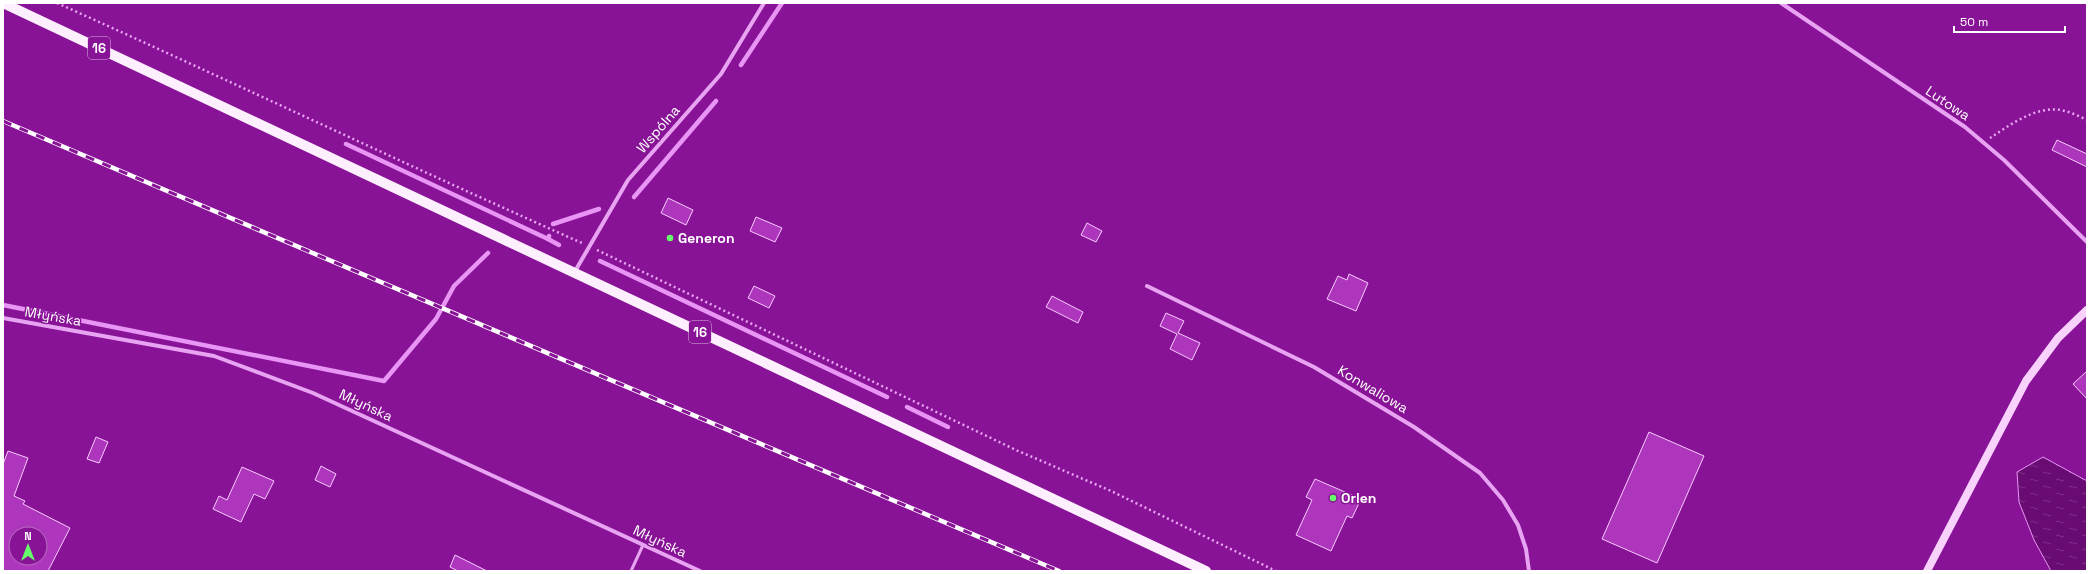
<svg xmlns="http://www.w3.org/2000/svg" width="2090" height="574" font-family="'Space Grotesk',sans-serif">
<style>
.water{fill:url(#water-ripples);stroke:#e995f6}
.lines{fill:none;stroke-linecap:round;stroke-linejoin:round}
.stream{stroke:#e995f6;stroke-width:4.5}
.building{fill:#ad36bc;stroke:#f7cbfd;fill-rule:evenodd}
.path{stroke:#e9a3f3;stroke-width:2.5;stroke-dasharray:2 3;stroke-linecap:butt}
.lane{stroke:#e9a3f3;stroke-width:3}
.street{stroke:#e9a3f3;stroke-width:4}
.secondary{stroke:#f8d2fd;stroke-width:8}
.primary{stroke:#feefff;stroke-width:10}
.rail-casing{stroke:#fff;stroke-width:4.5}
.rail{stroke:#881396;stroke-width:3;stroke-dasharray:9;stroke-linecap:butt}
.poi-dot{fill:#65ff6b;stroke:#881396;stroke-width:1.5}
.labels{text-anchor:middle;stroke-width:3;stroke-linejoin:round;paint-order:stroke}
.shield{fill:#881396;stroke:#dbb8e0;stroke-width:1}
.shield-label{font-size:13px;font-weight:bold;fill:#fff}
.street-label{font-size:14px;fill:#fff;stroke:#881396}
.poi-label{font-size:14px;font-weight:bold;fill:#fff;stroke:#881396;text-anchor:start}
</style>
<defs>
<pattern id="water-ripples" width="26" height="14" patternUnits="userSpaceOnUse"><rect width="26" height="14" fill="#680b72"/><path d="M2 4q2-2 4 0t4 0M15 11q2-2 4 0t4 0" fill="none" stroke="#7f3087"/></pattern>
</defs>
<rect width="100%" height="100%" fill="#881396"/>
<path class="water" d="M2043 457 2087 481V571H2051L2034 540 2019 502 2017 472Z"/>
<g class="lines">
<g class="stream">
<path d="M741 65 782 3"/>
<path d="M346 144 548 239 549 236"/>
<path d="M634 197 716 101"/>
<path d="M553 224 599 209"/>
<path d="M548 239 559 245"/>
<path d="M600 261 887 397"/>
<path d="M3 305 384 381 436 319 454 286 488 253"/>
<path d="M907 407 948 427"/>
</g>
</g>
<g class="building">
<path d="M2057 140 2087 154V167L2052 150Z"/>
<path d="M668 198 693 210 686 225 661 213Z"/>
<path d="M756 217 782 228 775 242 750 231Z"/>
<path d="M1087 223 1102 231 1096 242 1081 235Z"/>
<path d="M1349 274 1368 283 1356 311 1327 299 1338 276 1347 280Z"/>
<path d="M754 286 775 296 769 308 748 298Z"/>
<path d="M1052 296 1083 312 1078 323 1046 307Z"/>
<path d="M1166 313 1184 321 1178 333 1200 343 1192 360 1170 349 1177 334 1160 326Z"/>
<path d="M2087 371V399L2073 384Z"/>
<path d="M1649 432 1704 456 1657 563 1602 539Z"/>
<path d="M96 437 108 442 99 463 87 459Z"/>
<path d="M8 451 28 458 14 496 25 501 23 504 70 528 48 571H3V464ZM16 534H40V558H16Z"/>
<path d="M321 466 336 474 330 487 315 480Z"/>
<path d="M242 467 274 481 265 499 254 494 241 522 213 509 219 496 227 500Z"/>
<path d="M1315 479 1361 499 1352 518 1347 516 1331 551 1296 535 1312 500 1306 497Z"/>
<path d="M455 555 487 571H458L450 567Z"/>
</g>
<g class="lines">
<g class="path">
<path d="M57 3C233 82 406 165 582 243"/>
<path d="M1990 138C2010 125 2035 106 2061 110 2070 112 2079 116 2087 120"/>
<path d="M597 250 1016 450 1111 491 1276 571"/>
</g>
<path class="lane" d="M631 571 643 545"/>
<g class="street">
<path d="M1781 3 1965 127 2004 160 2087 242"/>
<path d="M574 273 628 180 721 74 764 3"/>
<path d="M1147 286 1314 367 1414 427 1480 473 1503 500 1518 525 1526 549 1529 571"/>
<path d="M3 318 214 356 313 393 700 571"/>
</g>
<path class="secondary" d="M1927 571 2026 381 2058 338 2087 310"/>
<path class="primary" d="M3 3 1206 571"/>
<defs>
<path id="rail" d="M3 121 1059 571"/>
</defs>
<use href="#rail" class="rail-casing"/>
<use href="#rail" class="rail"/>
</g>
<g class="poi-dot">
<circle cx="670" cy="238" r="4"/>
<circle cx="1333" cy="498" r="4"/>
</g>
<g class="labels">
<g class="shield">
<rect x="88" y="37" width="22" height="22" rx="3"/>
<rect x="689" y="321" width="22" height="22" rx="3"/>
</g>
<g class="shield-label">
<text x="99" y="53">16</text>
<text x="700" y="337">16</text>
</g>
<g class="street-label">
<text transform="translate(1948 103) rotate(34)" y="5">Lutowa</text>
<text transform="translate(658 129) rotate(-49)" y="5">Wspólna</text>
<text transform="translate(53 316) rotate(10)" y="5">Młyńska</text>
<text transform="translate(1373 389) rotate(31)" y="5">Konwaliowa</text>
<text transform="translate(366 405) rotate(25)" y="5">Młyńska</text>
<text transform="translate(660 541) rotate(25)" y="5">Młyńska</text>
</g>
<g class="poi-label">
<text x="678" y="243">Generon</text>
<text x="1341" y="503">Orlen</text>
</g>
</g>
<rect width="2090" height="574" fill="none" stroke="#ffffff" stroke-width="8"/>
<g transform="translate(28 546)"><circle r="19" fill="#881396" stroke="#b871c0"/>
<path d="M0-3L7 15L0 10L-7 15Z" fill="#65ff6b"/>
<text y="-6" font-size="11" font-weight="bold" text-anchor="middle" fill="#ffffff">N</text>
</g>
<path d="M1954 26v6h111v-6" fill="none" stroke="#ffffff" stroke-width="2"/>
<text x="1960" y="26" font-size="12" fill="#ffffff" stroke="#881396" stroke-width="3" paint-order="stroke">50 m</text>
</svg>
